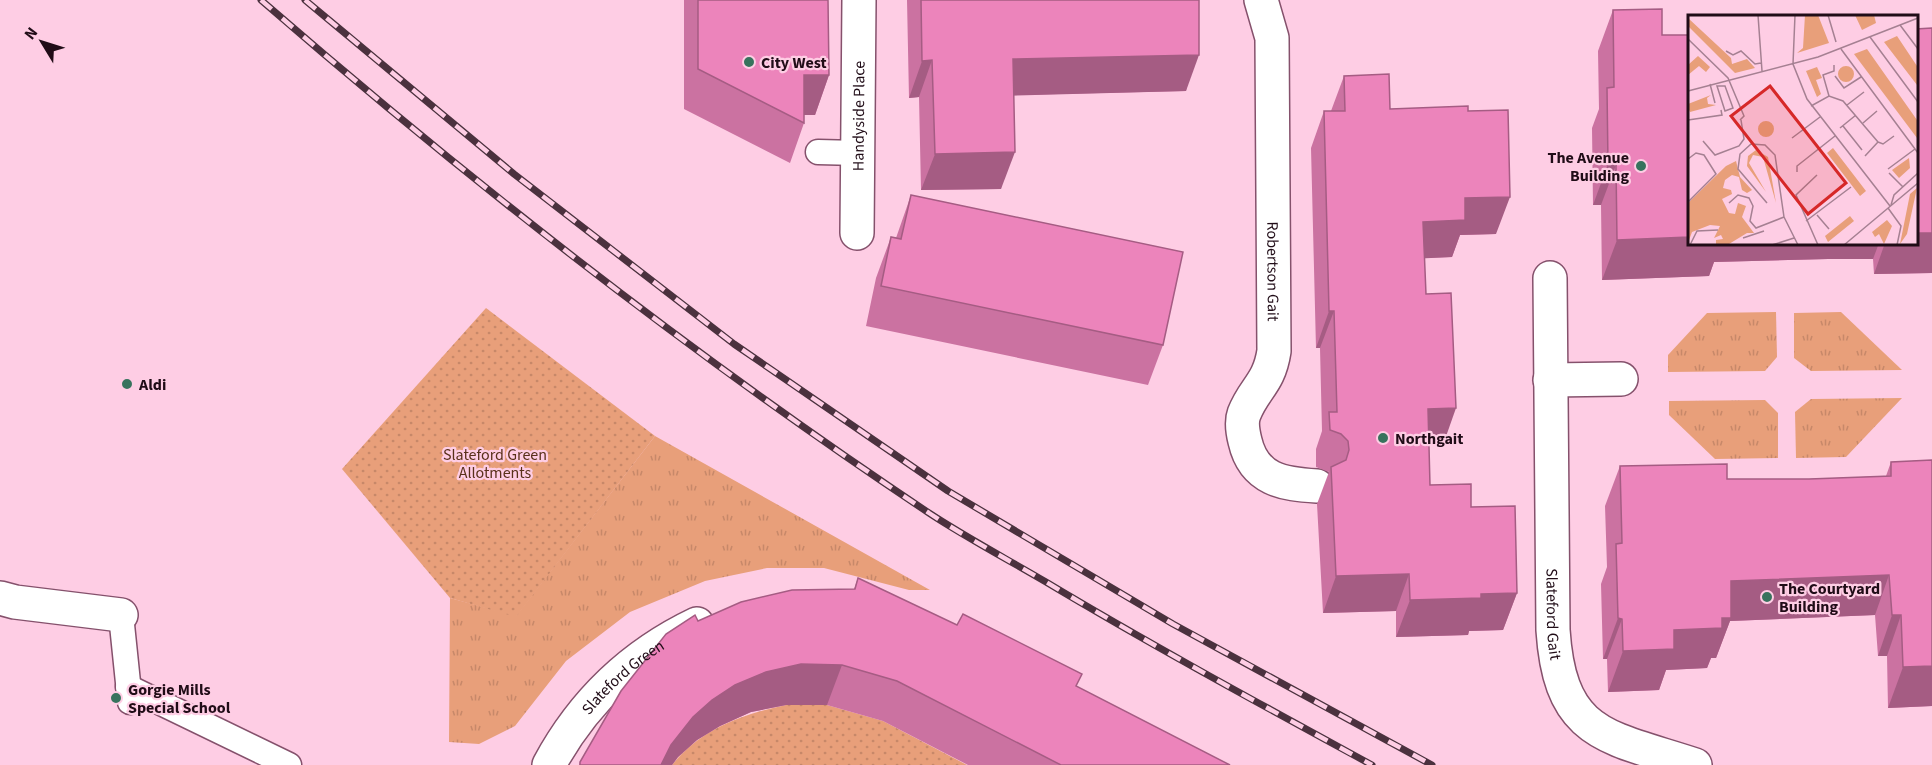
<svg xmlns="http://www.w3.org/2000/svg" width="1932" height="765" font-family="'Source Sans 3',sans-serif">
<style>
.grass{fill:url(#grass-tufts)}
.garden{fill:url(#garden-dots)}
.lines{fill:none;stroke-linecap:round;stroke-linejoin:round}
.lane-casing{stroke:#85516c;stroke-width:27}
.street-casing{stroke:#85516c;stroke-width:36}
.lane{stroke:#fff;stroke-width:24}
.street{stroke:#fff;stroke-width:33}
.rail-casing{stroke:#4b313e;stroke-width:7}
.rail{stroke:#fecde4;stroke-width:4.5;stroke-dasharray:14;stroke-linecap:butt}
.wall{fill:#cb72a1}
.shaded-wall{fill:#a55c83}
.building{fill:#ec84bb;stroke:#a55c83;stroke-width:1.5}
.poi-dot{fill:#37735d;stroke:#fecde4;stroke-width:2}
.labels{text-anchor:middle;stroke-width:4.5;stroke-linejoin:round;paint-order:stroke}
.poi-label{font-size:16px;font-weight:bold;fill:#200c17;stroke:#fecde4;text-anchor:start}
.street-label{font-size:16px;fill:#200c17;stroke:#fecde4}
.park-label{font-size:16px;fill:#59301a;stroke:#fecde4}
.inset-road{fill:none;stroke:#a58092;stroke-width:1.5}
.view{fill:#d62828;fill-opacity:0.15;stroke:#d62828;stroke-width:3}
.inset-edge{fill:none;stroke:#200c17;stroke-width:3}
</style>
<defs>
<pattern id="grass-tufts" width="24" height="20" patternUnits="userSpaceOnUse" patternTransform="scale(1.5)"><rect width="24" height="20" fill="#e89f7a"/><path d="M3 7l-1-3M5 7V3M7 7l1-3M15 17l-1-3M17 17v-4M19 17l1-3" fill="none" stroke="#c78869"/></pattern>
<pattern id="garden-dots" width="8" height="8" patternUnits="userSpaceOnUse" patternTransform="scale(1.5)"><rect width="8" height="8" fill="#e89f7a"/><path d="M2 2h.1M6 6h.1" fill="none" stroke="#c78869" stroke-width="1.8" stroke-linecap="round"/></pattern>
</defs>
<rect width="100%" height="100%" fill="#fecde4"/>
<g class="grass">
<path d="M1776 312 1777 357 1765 371 1668 372V355L1707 313Z"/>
<path d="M1841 312 1902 370 1811 371 1794 358V313Z"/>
<path d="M1902 398 1846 457 1796 458 1795 412 1811 399Z"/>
<path d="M1765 400 1778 413V458L1715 459 1669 415V401Z"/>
<path d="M655 436 930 590H909L824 568H767L705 581 630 612 566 661 515 726 479 744 449 742 450 598 516 616Z"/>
</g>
<g class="garden">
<path d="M486 308 655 436 516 617 450 598 342 469Z"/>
<path d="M786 705H827L883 721 967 765H672C700 729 743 714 786 705Z"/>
</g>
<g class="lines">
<defs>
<g id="lane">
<path d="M818 152 858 153"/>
<path d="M121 615 130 702"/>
<path d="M128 687 289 765"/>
</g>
<g id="street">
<path id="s1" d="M1261 0 1272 38 1274 351C1269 384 1254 388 1244 414 1241 422 1243 433 1245 441 1254 480 1283 484 1317 486"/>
<path id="s2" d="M857 233 859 0"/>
<path id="s3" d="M1550 278 1553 630C1560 737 1607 736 1695 765"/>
<path d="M1550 380 1621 379"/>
<path d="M0 598 15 602 121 615"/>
<path id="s4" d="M549 765C583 702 632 655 697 624"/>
</g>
</defs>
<use href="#lane" class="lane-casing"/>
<use href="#street" class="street-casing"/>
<use href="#lane" class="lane"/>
<use href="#street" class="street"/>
<defs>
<g id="rail">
<path d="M261 0C473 184 695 357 929 513 967 538 1007 559 1046 582 1153 646 1262 705 1372 765"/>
<path d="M305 0 514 174 734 344 948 491 1173 624 1432 765"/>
</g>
</defs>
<use href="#rail" class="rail-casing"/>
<use href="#rail" class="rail"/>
</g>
<g class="wall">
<path d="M684 0H828L829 75 815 115H804V123L790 163 684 109Z"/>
<path d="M907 0H1199L1186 91 1013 95 1001 189 921 190 919 97 909 98Z"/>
<path d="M1613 10 1662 35 1689 243H1916L1932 28V273L1874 274 1873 259H1828L1714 262 1709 276 1602 280 1601 205H1593L1592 128 1599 109 1598 51Z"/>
<path d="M1344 76 1390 109 1468 111 1496 234 1460 235 1452 257 1424 258 1426 294 1443 445 1429 446 1430 485 1471 507 1517 593 1503 630 1469 631 1468 635 1396 637V611L1323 613 1317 504 1329 472 1316 467V449L1322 431 1320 348H1316L1311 148 1324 111H1331Z"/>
<path d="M911 195 1163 345 1148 385 866 326 876 278 891 237 896 238Z"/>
<path d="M1932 460V706L1888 708 1887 656H1878L1875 615 1730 621 1716 658H1711L1707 668 1666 670 1659 690 1608 692 1607 659H1603L1601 584 1607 567 1605 506 1620 466 1727 479H1809L1886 476 1891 462Z"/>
<path d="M858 578 1077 687 1230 765H968L883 721 827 705H786L751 712 720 726 697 740 678 757 672 765H579L580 762 698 621 854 589Z"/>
</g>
<g class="shaded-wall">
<path d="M1199 55 1186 91 999 96 1013 59Z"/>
<path d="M932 60 919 97 909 98 922 61Z"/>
<path d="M804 75H829L815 115H789Z"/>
<path d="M1015 152 1001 189 921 190 935 154Z"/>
<path d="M1608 164 1616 165 1601 205H1593Z"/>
<path d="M1510 197 1496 234 1460 235 1452 257 1410 259 1423 222 1465 198Z"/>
<path d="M1916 233H1932V273L1874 274 1885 243H1916Z"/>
<path d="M1689 237V243H1879L1873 259H1828L1714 262 1709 276 1602 280 1617 240Z"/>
<path d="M1329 311H1334L1320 348H1316Z"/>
<path d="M1456 408 1443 445 1415 446 1428 409Z"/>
<path d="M1409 574 1396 611 1323 613 1336 576Z"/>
<path d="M1889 575 1875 615 1730 621 1716 658H1711L1707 668 1666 670 1659 690 1608 692 1623 651 1674 630 1731 581Z"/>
<path d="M1517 593 1503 630 1469 631 1468 635 1396 637 1410 600 1481 594Z"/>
<path d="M1892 615H1901L1887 656H1878Z"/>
<path d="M1618 618 1622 619 1607 659H1603Z"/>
<path d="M801 664 842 665 827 705H786L751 712 720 726 697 740 678 757 672 765H661L671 745 693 717 712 700 735 685 766 672Z"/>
<path d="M1932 666V706L1888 708 1903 667Z"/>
</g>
<g class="building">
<path d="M698 0H828L829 75H804V123L698 69Z"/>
<path d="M921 0H1199V55L1013 59 1015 152 935 154 932 60 922 61Z"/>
<path d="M1662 9V35H1689V237L1617 240 1616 165 1608 164 1607 88 1614 87 1613 10Z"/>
<path d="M1932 28V233H1916V29Z"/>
<path d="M1389 74 1390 109 1468 106V111L1508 110 1510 197 1465 198V220L1423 222 1426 294 1451 293 1456 408 1428 409 1430 485 1471 484V507L1515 506 1517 593 1481 594V598L1410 600 1409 574 1336 576 1331 467 1346 460 1349 450 1348 441 1341 434 1330 430 1329 412H1337L1334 311H1329L1324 111H1345L1344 76Z"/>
<path d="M911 195 1183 252 1163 345 881 286 891 237 901 239Z"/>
<path d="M1932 460V666L1903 667 1901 615H1892L1889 575 1731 581V618H1722V628L1674 630V649L1623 651 1622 619 1618 618 1616 544 1622 543 1620 466 1727 464V479H1809L1891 476V462Z"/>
<path d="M858 578 957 625 963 614 1082 674 1076 686 1230 765H1061L897 681 842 665 801 664 766 672 735 685 712 700 693 717 671 745 661 765H580V762L621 691 666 634 695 615 698 621 741 602 792 590 855 589Z"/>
</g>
<g class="poi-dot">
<circle cx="749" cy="62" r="6"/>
<circle cx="1641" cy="166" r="6"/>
<circle cx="127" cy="384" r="6"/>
<circle cx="1383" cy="438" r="6"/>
<circle cx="1767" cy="597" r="6"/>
<circle cx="116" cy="698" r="6"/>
</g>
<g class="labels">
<g class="poi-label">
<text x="761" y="68">City West</text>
<text x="1629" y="163" text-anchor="end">The Avenue<tspan x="1629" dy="18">Building</tspan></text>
<text x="139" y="390">Aldi</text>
<text x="1395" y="444">Northgait</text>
<text x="1779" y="594">The Courtyard<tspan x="1779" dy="18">Building</tspan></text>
<text x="128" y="695">Gorgie Mills<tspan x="128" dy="18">Special School</tspan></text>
</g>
<g class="street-label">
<text dy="6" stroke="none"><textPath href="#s2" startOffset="117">Handyside Place</textPath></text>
<text dy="6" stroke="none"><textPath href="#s1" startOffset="273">Robertson Gait</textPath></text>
<text dy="6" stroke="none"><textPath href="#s3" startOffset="336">Slateford Gait</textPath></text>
<text dy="6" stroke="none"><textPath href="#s4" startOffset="116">Slateford Green</textPath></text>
</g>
<g class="park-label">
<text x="495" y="460">Slateford Green<tspan x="495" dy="18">Allotments</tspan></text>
</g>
</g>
<g transform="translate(1688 15)">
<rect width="230" height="230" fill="#fecde4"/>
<path d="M145 133 178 176 172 181 139 138ZM48 146 52 162 64 175 59 178 54 175 51 162 44 160 37 165 35 173 43 175 44 179 34 184 41 198 47 199 50 188 58 191 54 202 66 218H59L41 229H28V225L35 224 33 220 26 223 32 211 22 210 4 217 0 228V188L38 151ZM229 173 219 219 212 229 222 179Z" fill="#e89f7a"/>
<path d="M10 41 22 52 18 57 11 51 0 60V50ZM150 59a8 8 0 1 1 16 0a8 8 0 1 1-16 0Z" fill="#e89f7a"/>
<path d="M117 0H130L141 28 109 38 115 33ZM167 0H186L188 8 174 15ZM0 3 43 43 44 49 59 44 67 53 47 58 0 11ZM209 21 229 51V70L196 27ZM179 34 229 105V123L166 39ZM129 52 134 63 128 65 133 79 129 82 118 56ZM23 80 19 83 20 89 28 90 2 97 0 93V89ZM70 114a8 8 0 1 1 16 0a8 8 0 1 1-16 0ZM68 135 80 142 88 188 75 142 65 140 61 148 78 177 59 151 60 141ZM221 143 222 153 211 163 204 155ZM162 201 166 206 140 227 137 221ZM199 205 204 211 196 229 191 219 187 222 184 217Z" fill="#e89f7a"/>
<path class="inset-road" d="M70 0 74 56M107 0 105 49 119 84 202 191M140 0 148 27M212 10 230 34M182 22 230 87M0 24 40 63 56 101 52 105M153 34 230 138M38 36 45 40 53 36 67 49 73 48M147 61 156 73 173 62M22 69 27 88M29 71H37L45 93 37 96ZM0 76 130 42 230 3M141 81 135 60 146 56V50M159 90 176 77M123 91 141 81 155 86 190 127 177 141M0 105 34 100 33 95M175 108 189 96M155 111 174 135M152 113 168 100M104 123 132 102M15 126 27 140 51 131 56 124 53 105M190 127 195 129 206 121M0 144 8 138 16 140 28 159 0 187M200 154 227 134M109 157V151L147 121M201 158 215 172M129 160 108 180 130 230M41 188 50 180 61 183 65 191 62 206 68 213 96 202M79 188 50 154 52 139 63 129 77 130 87 140 96 202M203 190 206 180 230 158M200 193 213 211 209 230M129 200 141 214M96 202 110 230M118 206 163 172M55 223 76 216M2 230 9 216 30 215M84 230 106 223M156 230 230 168"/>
<path class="view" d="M82 71 158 168 120 199 43 101Z"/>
<rect width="230" height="230" class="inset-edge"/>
</g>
<g transform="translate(42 42) rotate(308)" stroke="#fecde4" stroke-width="4.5" paint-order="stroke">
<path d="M0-4.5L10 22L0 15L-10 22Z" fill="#200c17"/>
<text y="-9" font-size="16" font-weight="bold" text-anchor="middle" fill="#200c17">N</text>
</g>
</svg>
